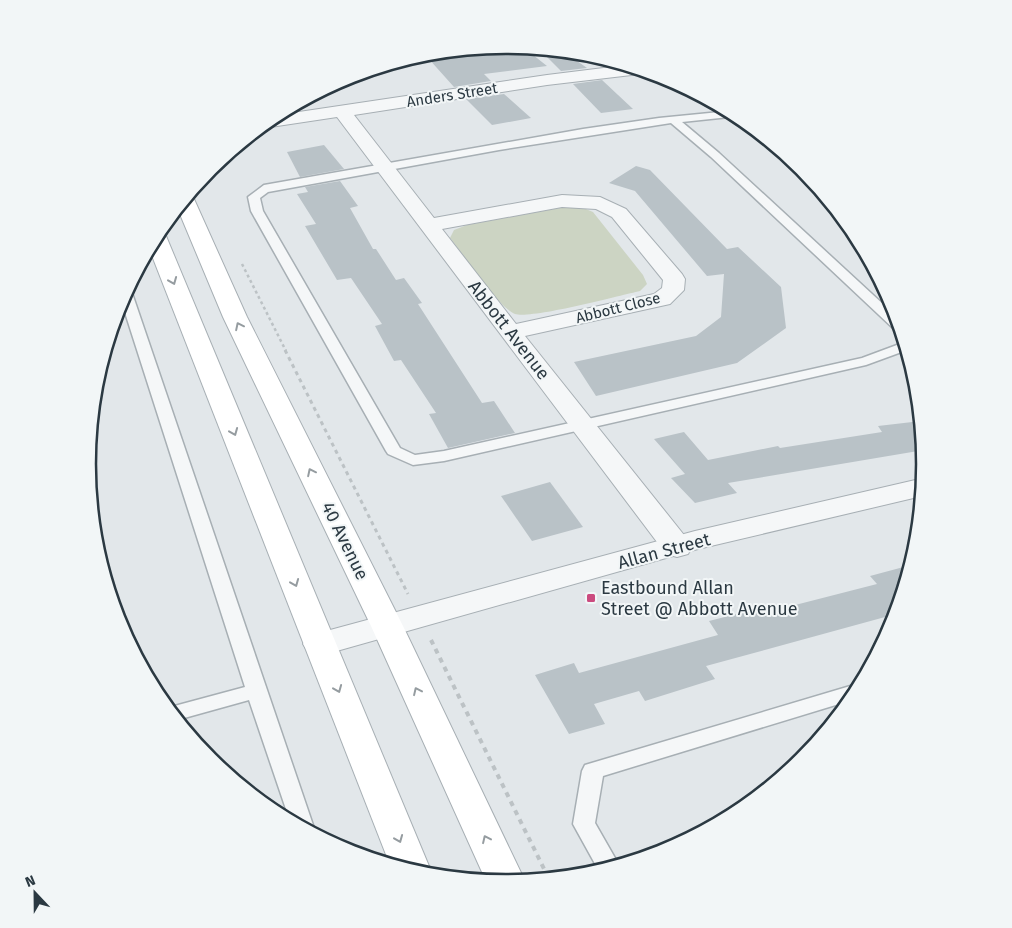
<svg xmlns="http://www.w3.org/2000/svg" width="1012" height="928" font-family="'Fira Sans',sans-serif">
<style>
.green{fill:#ccd4c3}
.building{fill:#b9c2c7}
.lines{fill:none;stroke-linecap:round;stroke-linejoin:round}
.service-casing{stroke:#a7afb4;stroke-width:3}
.minor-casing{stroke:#a7afb4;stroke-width:2}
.tertiary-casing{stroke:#a7afb4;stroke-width:2}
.secondary-casing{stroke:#a7afb4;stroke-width:2}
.path-far2{stroke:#bcc2c5;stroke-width:2.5;stroke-dasharray:3 3;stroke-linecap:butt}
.path-far1{stroke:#bcc2c5;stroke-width:3;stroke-dasharray:4 4;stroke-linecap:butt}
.path{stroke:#bcc2c5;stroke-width:4;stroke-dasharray:5 5;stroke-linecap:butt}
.service{fill:#f5f7f8;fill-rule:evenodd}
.minor{fill:#f5f7f8;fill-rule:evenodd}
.tertiary{fill:#f5f7f8;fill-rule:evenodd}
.secondary{fill:#fff;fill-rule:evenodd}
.oneway{stroke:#959ca0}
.poi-dot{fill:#cb4b7f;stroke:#f2f6f7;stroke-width:2}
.labels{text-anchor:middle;stroke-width:4;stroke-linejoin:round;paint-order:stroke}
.far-street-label{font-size:15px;fill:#2b3942;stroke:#f2f6f7}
.street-label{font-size:18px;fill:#2b3942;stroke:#f2f6f7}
.poi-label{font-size:18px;fill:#2b3942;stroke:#f2f6f7;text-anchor:start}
.rim{fill:none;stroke:#2b3942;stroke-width:2.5}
</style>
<rect width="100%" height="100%" fill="#e2e7ea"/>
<path class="green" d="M576 205 593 212 643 275 647 284 640 291C618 296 532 319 515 314 499 308 462 253 450 238L454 230 467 225Z"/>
<g class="building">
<path d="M511 46 523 47 547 66 484 74 491 81 454 87 428 58Z"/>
<path d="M538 48 563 51 587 68 561 71Z"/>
<path d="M602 80 633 109 601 113 573 84Z"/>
<path d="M504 94 531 118 492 125 466 99Z"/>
<path d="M324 145 344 169 300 177 287 152Z"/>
<path d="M636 166 650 170 727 249 738 247 781 287 786 328 737 363 596 396 574 362 696 336 721 317 724 274 707 276 635 191 609 183Z"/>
<path d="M340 181 358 206 350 208 373 249H376L396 280 404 278 422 303 418 304 482 403 494 401 515 433 448 448 429 414 436 413 401 360 394 361 375 326 382 324 351 278 337 280 305 226 316 224 297 194 308 192 305 187Z"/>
<path d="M921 421 924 450 728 483 737 493 695 503 671 478 685 474 654 439 684 432 708 460 778 446 780 448 882 432 878 426Z"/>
<path d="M550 482 583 527 532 541 501 496Z"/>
<path d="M911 565 896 614 706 666 715 679 645 701 639 691 594 704 605 724 569 734 535 675 574 663 579 673 718 635 709 621 760 608 764 613 877 584 870 576Z"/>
</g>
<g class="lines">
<defs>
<g id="service">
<path d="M730 111 739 116 682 122 719 153 897 317 901 331 895 330 711 157 671 123 499 150 268 192 260 198 263 211 400 448 415 455 444 451 862 358 905 342 907 350 866 365 444 461 413 465 388 454 386 451 251 211 248 197 264 185 583 129 659 118Z"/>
<path d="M127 289 132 293 314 828 312 833 290 821 249 700 177 720 167 708 245 687 121 300Z"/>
<path d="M857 684 861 685 852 700 603 776 595 823 619 865 599 871 573 824 582 771 585 765Z"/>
</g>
<path id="minor" d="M628 65 647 71 640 74 547 85 354 115 434 218 562 195 600 197 626 209 682 274 685 279 684 290 670 304 525 336 688 540 692 547 688 554 677 557 666 554 337 117 264 128 259 127 272 116 547 75ZM562 207 596 209 612 217 663 280 662 288 654 294 516 324 442 229Z"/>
<path id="tertiary" d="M924 478 922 496 698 549 319 656 308 652 303 644 308 636 695 531Z"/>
<g id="secondary">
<path d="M188 194 194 199 247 317 403 626 525 881 506 883 486 881 371 626 223 317 177 207Z"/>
<path d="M158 230 166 236 431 871 429 875 390 865 149 248Z"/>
</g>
</defs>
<use href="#service" class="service-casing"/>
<use href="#minor" class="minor-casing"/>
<use href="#tertiary" class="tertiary-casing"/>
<use href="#secondary" class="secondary-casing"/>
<path class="path-far2" d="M242 264 286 351"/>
<path class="path-far1" d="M285 350 408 594"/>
<path class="path" d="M431 640 549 879"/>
<use href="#service" class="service"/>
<use href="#minor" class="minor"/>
<use href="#tertiary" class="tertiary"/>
<use href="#secondary" class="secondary"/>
</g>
<defs><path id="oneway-chevron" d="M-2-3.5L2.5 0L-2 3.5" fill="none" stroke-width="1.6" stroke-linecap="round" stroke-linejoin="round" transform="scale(1.25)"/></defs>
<g class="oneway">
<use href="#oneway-chevron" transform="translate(173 281) rotate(68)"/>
<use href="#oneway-chevron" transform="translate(239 326) rotate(-116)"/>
<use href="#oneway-chevron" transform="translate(234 432) rotate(68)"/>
<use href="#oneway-chevron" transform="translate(311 472) rotate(-116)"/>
<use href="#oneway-chevron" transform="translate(295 583) rotate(68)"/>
<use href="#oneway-chevron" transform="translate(338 689) rotate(68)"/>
<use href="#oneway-chevron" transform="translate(417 691) rotate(-115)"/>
<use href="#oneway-chevron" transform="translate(399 839) rotate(68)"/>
<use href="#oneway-chevron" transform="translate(486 839) rotate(-115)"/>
</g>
<rect class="poi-dot" x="586" y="593" width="10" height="10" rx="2.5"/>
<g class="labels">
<g class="far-street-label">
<text transform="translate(452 95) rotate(-9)" y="5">Anders Street</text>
<text transform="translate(618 308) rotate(-14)" y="5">Abbott Close</text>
</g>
<g class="street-label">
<text transform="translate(509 330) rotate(52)" y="6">Abbott Avenue</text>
<text transform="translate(345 541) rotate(64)" y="6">40 Avenue</text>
<text transform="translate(664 551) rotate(-15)" y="6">Allan Street</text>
</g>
<g class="poi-label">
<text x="601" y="594">Eastbound Allan<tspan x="601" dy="21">Street @ Abbott Avenue</tspan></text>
</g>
</g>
<path d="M0 0H1012V928H0ZM96 464a410 410 0 1 1 820 0a410 410 0 1 1-820 0Z" fill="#f2f6f7" fill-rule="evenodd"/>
<path class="rim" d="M96 464a410 410 0 1 1 820 0a410 410 0 1 1-820 0Z"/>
<g transform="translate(35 893) rotate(338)" stroke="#f2f6f7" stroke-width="4" paint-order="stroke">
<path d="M0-4L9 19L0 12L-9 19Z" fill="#2b3942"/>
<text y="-8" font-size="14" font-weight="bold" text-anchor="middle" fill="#2b3942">N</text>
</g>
</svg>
